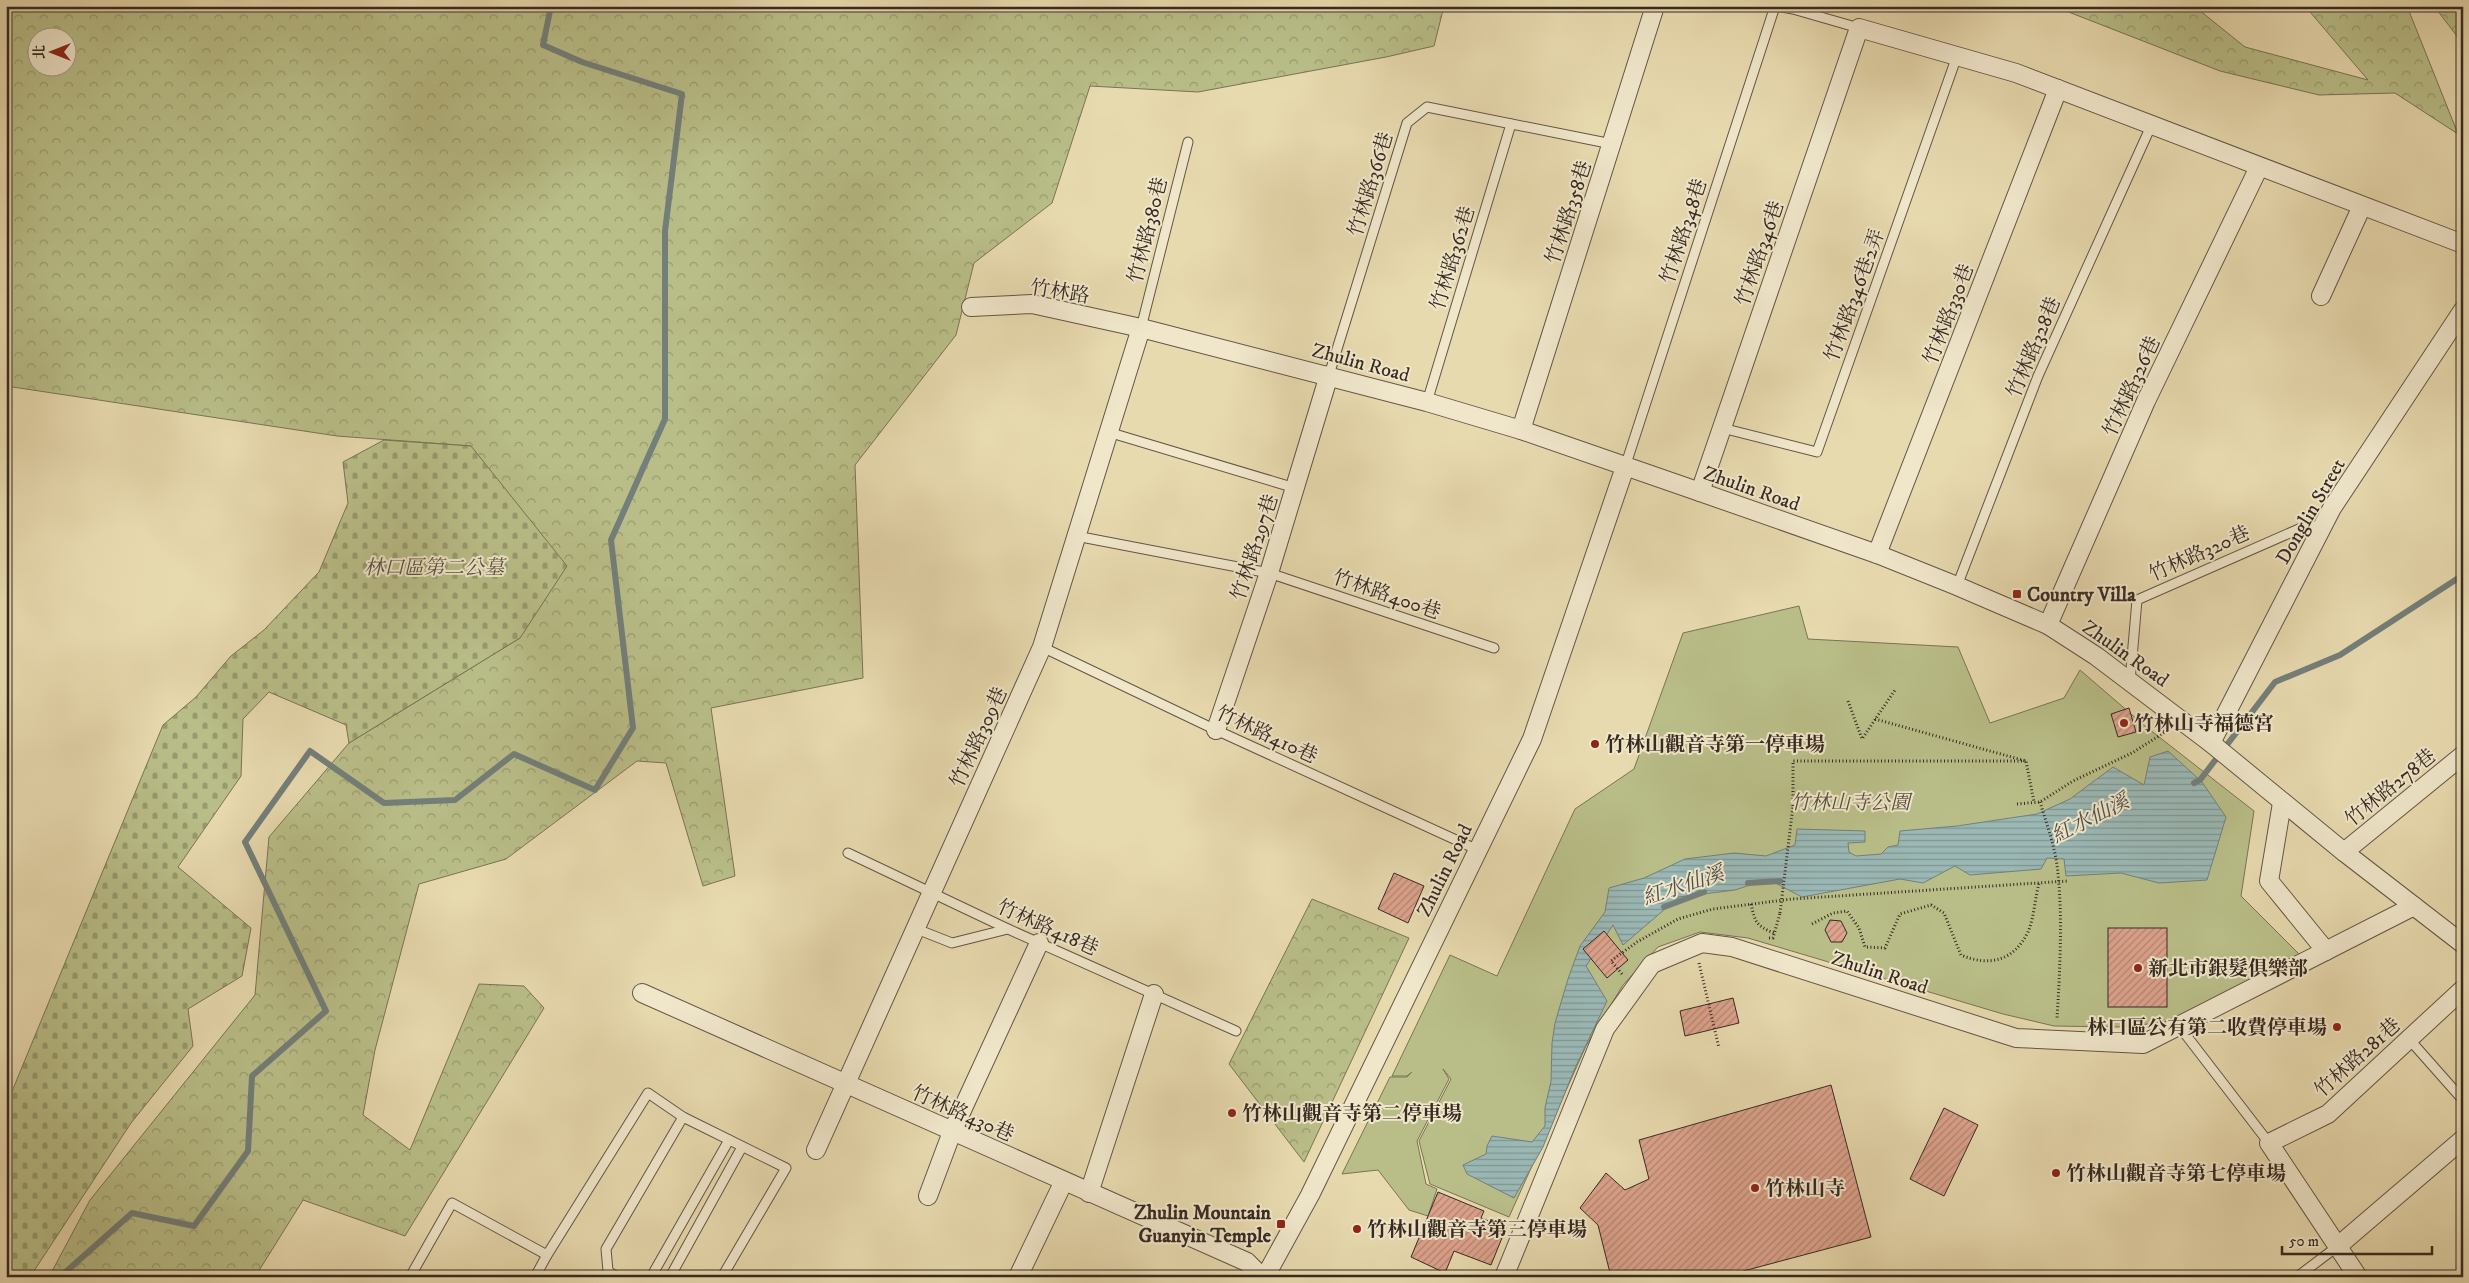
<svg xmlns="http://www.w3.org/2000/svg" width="2469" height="1283" font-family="'IM FELL DW Pica','Noto Serif TC',serif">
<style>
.green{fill:#b9be88;stroke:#787455}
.forest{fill:url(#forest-crowns);stroke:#787455;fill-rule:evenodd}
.cemetery{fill:url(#cemetery-stones);stroke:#787455}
.water{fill:url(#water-rules);stroke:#737f7a}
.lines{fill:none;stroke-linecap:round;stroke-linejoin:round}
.stream{stroke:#737f7a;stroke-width:6}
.building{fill:url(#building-hatch);stroke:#372a22}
.service-casing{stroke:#635645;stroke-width:11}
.minor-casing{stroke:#635645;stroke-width:20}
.path{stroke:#372a22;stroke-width:3;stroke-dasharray:1 2.5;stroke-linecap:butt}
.service{stroke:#f0e7cb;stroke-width:9}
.minor{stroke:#f0e7cb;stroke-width:18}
.path-bridge{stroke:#372a22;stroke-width:3;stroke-dasharray:1 2.5;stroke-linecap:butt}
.poi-dot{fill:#8f2418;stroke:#f0e7cb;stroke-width:2}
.labels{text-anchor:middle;stroke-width:4;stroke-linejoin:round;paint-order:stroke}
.street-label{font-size:20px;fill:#372a22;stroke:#f0e7cb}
.park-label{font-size:20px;font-style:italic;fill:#584f3c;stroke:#f0e7cb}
.poi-label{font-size:20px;font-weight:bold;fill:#372a22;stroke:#f0e7cb;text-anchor:start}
.water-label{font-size:21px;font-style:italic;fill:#504e47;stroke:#f0e7cb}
</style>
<defs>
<pattern id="forest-crowns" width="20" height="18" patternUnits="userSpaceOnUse" patternTransform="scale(1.25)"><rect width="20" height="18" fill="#b9be88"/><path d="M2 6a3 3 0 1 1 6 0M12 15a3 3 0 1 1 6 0" fill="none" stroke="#979b6f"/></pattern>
<pattern id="cemetery-stones" width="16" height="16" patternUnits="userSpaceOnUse" patternTransform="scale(1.25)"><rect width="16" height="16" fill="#b9be88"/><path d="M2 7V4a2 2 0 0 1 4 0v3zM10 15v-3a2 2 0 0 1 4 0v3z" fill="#979b6f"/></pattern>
<pattern id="water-rules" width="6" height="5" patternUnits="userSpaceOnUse" patternTransform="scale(1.25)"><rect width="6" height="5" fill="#9bb8b5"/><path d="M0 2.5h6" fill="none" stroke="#7f9693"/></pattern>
<pattern id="building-hatch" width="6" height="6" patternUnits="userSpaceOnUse" patternTransform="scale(1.25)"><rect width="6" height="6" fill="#dda38d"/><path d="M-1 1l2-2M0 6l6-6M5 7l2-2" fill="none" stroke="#b48573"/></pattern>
</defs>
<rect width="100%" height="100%" fill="#e8daaf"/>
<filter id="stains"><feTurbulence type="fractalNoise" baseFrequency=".004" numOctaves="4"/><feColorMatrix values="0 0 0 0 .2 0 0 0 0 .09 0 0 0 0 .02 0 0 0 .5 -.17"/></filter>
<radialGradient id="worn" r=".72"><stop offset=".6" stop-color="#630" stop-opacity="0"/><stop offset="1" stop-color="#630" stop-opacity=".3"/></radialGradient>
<path class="green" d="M1799 606 1808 639 1958 647 1990 723 2064 698 2080 670 2145 726 2254 811 2241 896 2303 958 2178 1021 2118 1027 2054 1026 2003 1014 1748 938 1700 932 1658 947 1623 985 1586 1046 1509 1217 1430 1184 1419 1141 1451 1079 1443 1069 1449 1079 1417 1141 1426 1184 1437 1189 1428 1216 1409 1210 1378 1170 1342 1174 1390 1077H1407L1412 1072 1407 1076H1392L1450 955 1497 976 1575 809 1634 769 1683 633Z"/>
<g class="forest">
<path d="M6 6H950L954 12 956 6H1444L1434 46 1386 57 1198 92 1090 86 1052 203 974 263 956 335 855 465 863 678 711 708 735 876 703 886 666 763 637 761 506 859 419 884 375 1050 363 1115 410 1150 479 984 524 986 544 1008 405 1236 303 1200 255 1277H49L90 1200 255 995 269 837 349 743 520 638 471 446 337 436 6 386ZM38 38H68V68H38Z"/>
<path d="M2061 6H2194L2245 47 2368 80 2305 6H2407L2458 134 2395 93 2319 95 2220 71 2066 11Z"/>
<path d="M2434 6H2463V44Z"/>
<path d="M1312 899 1409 938 1304 1162 1229 1064Z"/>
</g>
<path class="cemetery" d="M384 440 471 446 567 566 520 638 349 743 346 725 269 692 243 719 241 776 178 867 251 928 242 976 188 1009 193 1046 131 1123 30 1277H6V1106L163 725 196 697 231 656 264 630 319 572 348 503 343 462Z"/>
<path class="water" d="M2168 751 2202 782 2226 817 2207 880 2159 883 2121 873 2066 876 2064 859 2047 858 2041 869 1970 875 1955 866 1923 883 1900 879 1802 897 1768 879 1735 890 1679 897 1623 945 1613 925 1586 966 1607 1001 1575 1068 1543 1147 1514 1198 1467 1174 1463 1165 1486 1154 1487 1146 1492 1136 1532 1142 1545 1126V1108L1551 1081 1552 1043 1555 1023 1568 979 1580 946 1605 912 1609 888 1644 878 1685 859 1734 853 1766 856 1795 845 1797 829 1865 831V842L1848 843 1849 852 1856 856 1881 854 1888 847 1898 845 1900 831 1957 826 2037 814 2070 799 2113 767 2144 785 2150 757Z"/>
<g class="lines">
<g class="stream">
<path d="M2194 783 2200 780 2275 682 2340 655 2463 575"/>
<path d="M1748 883 1780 881"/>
<path d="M1664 907 1704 892"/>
<path d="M60 1277 132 1213 194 1226 248 1151 252 1076 326 1011 245 842 310 751 384 803 455 800 514 754 595 790 633 728 611 540 665 419V231L682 94 582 62 543 45 551 6"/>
</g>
</g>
<g class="building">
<path d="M2129 708 2136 732 2118 737 2111 714Z"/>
<path d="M1394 873 1424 886 1408 923 1378 909Z"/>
<path d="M1830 920 1841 921 1847 933 1842 942H1831L1825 930Z"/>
<rect x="2108" y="928" width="59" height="79"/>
<path d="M1604 931 1628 960 1607 978 1583 949Z"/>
<path d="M1733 998 1739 1023 1685 1036 1680 1011Z"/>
<path d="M1831 1085 1871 1237 1721 1277H1611L1598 1225 1580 1208 1606 1173 1625 1190 1649 1179 1639 1140Z"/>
<path d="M1944 1108 1978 1125 1944 1196 1910 1179Z"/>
<path d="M1438 1192 1484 1211 1481 1218 1506 1228 1491 1265 1454 1251 1445 1273 1411 1257Z"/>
</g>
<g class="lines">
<defs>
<g id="service">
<path d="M1775 6 1793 9 1859 28"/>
<path d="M1141 328 1188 142"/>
<path d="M1329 375 1407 123 1427 107 1612 144"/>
<path d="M1427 402 1511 124"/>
<path d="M1722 428 1817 452 1957 56"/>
<path d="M1108 432 1295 488"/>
<path d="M1625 467 1775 6"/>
<path d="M1076 536 1269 573 1494 648"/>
<path d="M1957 586 2038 376 2151 126"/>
<path d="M1042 647 1216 730 1478 850"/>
<path d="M2130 681 2137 600 2301 528 2324 525"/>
<path d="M848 853 1008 929 1236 1031"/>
<path d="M914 928 952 943 1008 929"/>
<path d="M2179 1026 2269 1143"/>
<path d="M2409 1039 2463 1100"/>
<path d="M410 1277 452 1203 547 1255 648 1093 683 1117 786 1168 722 1277"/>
<path d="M535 1277 547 1255"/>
<path d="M617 1277 608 1271 606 1249 683 1117"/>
<path d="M651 1277 729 1140"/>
<path d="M670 1277 742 1147"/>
<path d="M2297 1277 2338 1246"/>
</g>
<g id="minor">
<path d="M2321 296 2362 206"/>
<path d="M971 307 1032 304 1141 328 1427 402 1521 430 1700 492 1877 554 1957 586 2048 625 2096 656 2211 743 2344 852 2463 944"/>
<path d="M1521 430 1655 6"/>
<path d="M1700 492 1859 28 2016 73 2463 244"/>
<path d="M1877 554 2058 89"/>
<path d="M2048 625 2146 401 2259 167"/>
<path d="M1216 730 1269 573 1329 375"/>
<path d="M2211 743 2332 508 2463 310"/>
<path d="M2282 803 2269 881 2326 951"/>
<path d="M2344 852 2463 755"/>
<path d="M642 993 1247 1262 1262 1277"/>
<path d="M816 1150 1042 647 1141 328"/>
<path d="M1089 1193 1154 994"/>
<path d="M928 1196 952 1132 1039 943"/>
<path d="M2338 1246 2463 1139"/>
<path d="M1018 1277 1064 1181"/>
<path d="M1265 1277 1310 1195 1532 739 1625 467"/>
<path d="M1504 1277 1605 1029 1652 964 1702 943 1732 947 2016 1038 2143 1044 2414 906"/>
<path d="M2358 1277 2269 1143 2328 1114 2463 989"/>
</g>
</defs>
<use href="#service" class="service-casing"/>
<use href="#minor" class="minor-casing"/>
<g class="path">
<path d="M1848 701 1862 739 1895 690"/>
<path d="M1875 719 2026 761 2034 802"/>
<path d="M2040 802C2046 822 2054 844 2057 865 2063 912 2060 970 2057 1018"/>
<path d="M2017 804 2040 802 2073 781 2132 753 2165 732 2163 731"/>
<path d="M1793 806V761H2026"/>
<path d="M1751 904C1755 922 1756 926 1774 933"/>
<path d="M1812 924 1833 913 1847 911 1859 928 1865 947 1885 948 1900 914 1931 905 1944 913 1961 955C1989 967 2014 961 2028 932 2034 918 2035 898 2039 883"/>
<path d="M1769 938H1773L1780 913"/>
<path d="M1699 963 1719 1048"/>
<path d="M1622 974 1611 961 1637 942 1678 919 1713 909 1792 899 2068 881"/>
</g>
<use href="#service" class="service"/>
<use href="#minor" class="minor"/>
<path class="path-bridge" d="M1780 913 1793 806"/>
</g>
<g class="poi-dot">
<rect x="2012" y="589" width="10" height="10" rx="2.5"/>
<circle cx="2124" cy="723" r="5"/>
<circle cx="1595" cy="744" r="5"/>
<circle cx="2138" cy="968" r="5"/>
<circle cx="2337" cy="1027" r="5"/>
<circle cx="1232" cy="1113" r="5"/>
<circle cx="2056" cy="1173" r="5"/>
<circle cx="1755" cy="1188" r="5"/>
<rect x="1276" y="1219" width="10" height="10" rx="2.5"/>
<circle cx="1357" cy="1229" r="5"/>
</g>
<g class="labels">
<g class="street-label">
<text transform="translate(1370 184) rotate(-73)" y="7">竹林路366巷</text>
<text transform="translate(1568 212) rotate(-72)" y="7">竹林路358巷</text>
<text transform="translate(1147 230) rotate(-76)" y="7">竹林路380巷</text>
<text transform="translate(1683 231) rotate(-72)" y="7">竹林路348巷</text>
<text transform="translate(1759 253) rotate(-71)" y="7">竹林路346巷</text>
<text transform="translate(1452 258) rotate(-73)" y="7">竹林路362巷</text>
<text transform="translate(1060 291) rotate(9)" y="7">竹林路</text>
<text transform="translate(1854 295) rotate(-70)" y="7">竹林路346巷2弄</text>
<text transform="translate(1948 314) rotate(-69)" y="7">竹林路330巷</text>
<text transform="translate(2033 347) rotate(-67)" y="7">竹林路328巷</text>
<text transform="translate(1361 362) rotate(15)" y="7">Zhulin Road</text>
<text transform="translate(2131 386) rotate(-65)" y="7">竹林路326巷</text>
<text transform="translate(1752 488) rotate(19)" y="7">Zhulin Road</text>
<text transform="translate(2310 511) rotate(-60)" y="7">Donglin Street</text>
<text transform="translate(1254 547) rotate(-72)" y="7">竹林路297巷</text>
<text transform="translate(2199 553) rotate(-24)" y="7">竹林路320巷</text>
<text transform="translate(1387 594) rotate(19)" y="7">竹林路400巷</text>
<text transform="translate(2126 653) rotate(35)" y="7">Zhulin Road</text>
<text transform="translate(1267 734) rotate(25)" y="7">竹林路410巷</text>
<text transform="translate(978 737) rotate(-65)" y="7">竹林路309巷</text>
<text transform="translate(2390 787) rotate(-39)" y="7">竹林路278巷</text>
<text transform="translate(1444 870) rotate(-64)" y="7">Zhulin Road</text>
<text transform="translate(1048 927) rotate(24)" y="7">竹林路418巷</text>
<text transform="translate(1880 972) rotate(18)" y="7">Zhulin Road</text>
<text transform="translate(2357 1057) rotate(-42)" y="7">竹林路281巷</text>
<text transform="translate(963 1113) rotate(24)" y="7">竹林路430巷</text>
</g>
<g class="park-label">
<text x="434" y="574">林口區第二公墓</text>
<text x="1850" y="809">竹林山寺公園</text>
</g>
<g class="poi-label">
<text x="2027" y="601">Country Villa</text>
<text x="2134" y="730">竹林山寺福德宮</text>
<text x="1605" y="751">竹林山觀音寺第一停車場</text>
<text x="2148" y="975">新北市銀髮俱樂部</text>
<text x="2327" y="1034" text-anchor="end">林口區公有第二收費停車場</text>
<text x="1242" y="1120">竹林山觀音寺第二停車場</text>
<text x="2066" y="1180">竹林山觀音寺第七停車場</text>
<text x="1765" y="1195">竹林山寺</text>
<text x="1271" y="1219" text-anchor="end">Zhulin Mountain<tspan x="1271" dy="23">Guanyin Temple</tspan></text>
<text x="1367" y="1236">竹林山觀音寺第三停車場</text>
</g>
<g class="water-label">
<text transform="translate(2090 818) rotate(-27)" y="7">紅水仙溪</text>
<text transform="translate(1683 885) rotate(-18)" y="7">紅水仙溪</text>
</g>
</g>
<rect width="2469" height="1283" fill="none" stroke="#e8daaf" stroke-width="25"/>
<rect x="8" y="8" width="2454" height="1268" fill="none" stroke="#372a22" stroke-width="2.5"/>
<rect x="12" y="12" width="2444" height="1258" fill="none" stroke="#372a22"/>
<g transform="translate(52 52) rotate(270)"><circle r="24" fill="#f0e7cb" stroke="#a69b87"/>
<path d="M0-4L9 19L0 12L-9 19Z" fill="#8f2418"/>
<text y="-8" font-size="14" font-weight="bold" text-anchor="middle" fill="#372a22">北</text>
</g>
<path d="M2282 1246v8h150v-8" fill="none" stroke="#372a22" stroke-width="2.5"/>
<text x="2289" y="1246" font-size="15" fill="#372a22" stroke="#f0e7cb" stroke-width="4" paint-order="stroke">50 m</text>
<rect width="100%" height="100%" filter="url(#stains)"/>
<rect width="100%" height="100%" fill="url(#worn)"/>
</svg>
